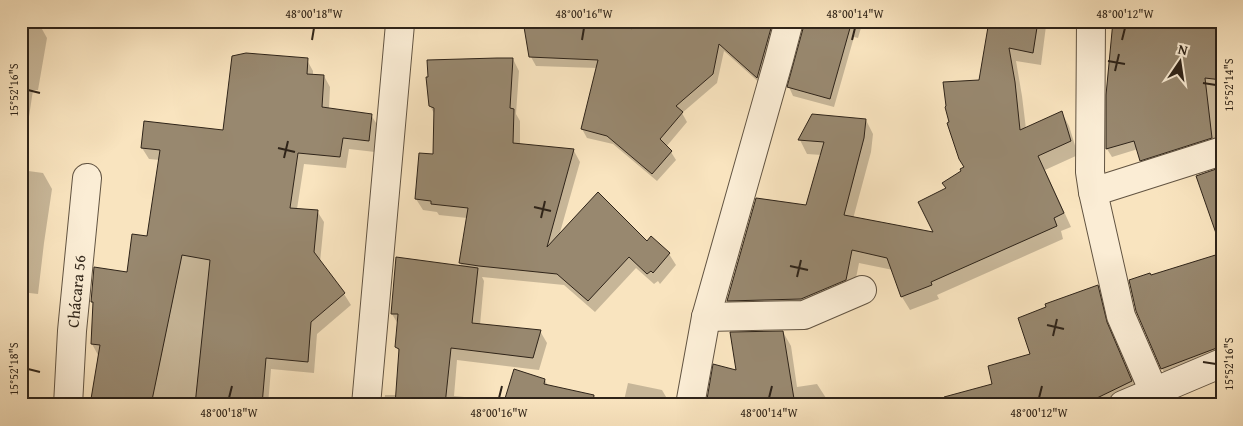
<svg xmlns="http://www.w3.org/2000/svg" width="1243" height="426" font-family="'Gentium Book Plus',serif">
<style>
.shadow{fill:#0003}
.building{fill:#98886f;stroke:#2f2419}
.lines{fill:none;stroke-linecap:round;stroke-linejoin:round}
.street-casing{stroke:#625442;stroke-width:30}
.street{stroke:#fbedd5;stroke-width:28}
.ticks{fill:none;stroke:#2f2419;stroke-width:2}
.labels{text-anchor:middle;stroke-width:4;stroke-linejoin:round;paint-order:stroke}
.street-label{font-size:16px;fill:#2f2419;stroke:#fbedd5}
.neatline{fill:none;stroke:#2f2419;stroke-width:2}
.ticks-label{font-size:12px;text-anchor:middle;fill:#2f2419}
</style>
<rect width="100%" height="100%" fill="#f9e4bf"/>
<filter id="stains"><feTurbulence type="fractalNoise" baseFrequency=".004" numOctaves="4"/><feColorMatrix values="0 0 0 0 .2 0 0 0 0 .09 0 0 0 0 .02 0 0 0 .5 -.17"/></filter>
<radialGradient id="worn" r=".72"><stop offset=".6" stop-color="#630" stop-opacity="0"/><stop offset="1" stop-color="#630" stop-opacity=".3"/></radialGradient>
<g class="shadow">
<path d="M21 21 38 22 47 38 38 90H33L21 170Z"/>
<path d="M609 21H781L762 85 724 51 717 83 682 113 687 122 666 147 671 152 676 160 657 181 613 144 587 138 582 129 597 68 536 66 531 57Z"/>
<path d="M805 21H863L858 38 854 37 834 107 793 96 789 87Z"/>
<path d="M990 21H1044L1046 26 1041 65 1016 61 1022 96 1026 129 1062 113 1069 126 1078 155 1045 170 1071 227 1061 231 1063 239 937 295 939 299 910 310 902 297 893 270 859 263 853 293 736 314 728 301 807 206 822 155 807 154 800 140 813 115 866 120 873 134 871 152 853 219 935 233 947 189 965 167Z"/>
<path d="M1114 21H1202V24L1222 27V144L1146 168 1141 160 1138 149 1112 157 1107 149V95Z"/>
<path d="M513 59 519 71 516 114 520 121V145L574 151 580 162 559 236 647 242 669 254 676 265 660 284 658 281 654 284 636 268 595 312 564 285 482 277 484 281 480 325 540 331 547 343 539 370 457 360 454 396 506 401 545 380 548 386 568 395 621 405H384L385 395H397L400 353 396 346 398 324 392 314 462 267 460 263 467 218 439 215 437 212 423 210 416 199 435 155V115L430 106Z"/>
<path d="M307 60 313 71V75L324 76 330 87 329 109 371 115 378 126 375 152 349 149 346 168 304 164 297 209 317 211 324 222 320 262 344 294 351 305 317 334 314 373 271 369 268 405H91L98 355 92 344 94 306 92 302 128 273 148 237 160 160 149 159 142 148 224 131Z"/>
<path d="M1222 169V359L1168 378 1162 369 1137 311 1150 276 1221 254 1220 231Z"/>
<path d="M21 170 43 173 52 189 44 243 38 294 21 292Z"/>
<path d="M1098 287 1105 300 1114 336 1139 395 1117 405H935L934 401 994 385 1032 355Z"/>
<path d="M783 332 791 346 797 387 817 384 826 398 827 405H707L737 371Z"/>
<path d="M628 383 662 390 669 402 668 405H623Z"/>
</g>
<g class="building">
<path d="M523 21H622L632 29 638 21H773L757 78 719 44 713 74 676 106 683 112 660 139 672 151 652 174 607 136 581 129 598 60 529 57Z"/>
<path d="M804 21H852L830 99 787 87 804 25Z"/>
<path d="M989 21H1038L1033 53 1009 48 1015 82 1020 130 1062 111 1071 141 1038 156 1064 213 1054 218 1057 226 931 282 932 285 901 297 887 258 852 250 846 280 801 299 727 301 756 198 806 205 824 142 798 140 812 114 866 119 864 138 844 215 933 232 918 202 946 188 942 183 961 171 960 169 964 167 959 159 947 123 949 122 945 107 946 106 943 82 979 80Z"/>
<path d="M1113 21H1192L1222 26V80L1205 78 1212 138 1140 161 1134 141 1106 149V95Z"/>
<path d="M246 53 308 58 307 74 324 75 322 107 372 114 369 141 343 138 340 157 298 153 290 208 318 210 314 252 345 293 311 322 308 362 266 358 262 405H195L210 260 182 255 151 405H90L100 345 91 344 93 302H91L94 267 127 272 132 234 147 236 160 150 141 148 144 121 223 130 232 56Z"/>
<path d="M497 58H513L510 108 514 109 513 143 574 149 547 247 598 192 647 241 651 236 670 253 653 273 651 271 647 274 629 257 588 301 557 274 479 266 459 263 468 208 431 204V201L415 199 419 153 433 154 434 108 429 106 426 77H428L427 60Z"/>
<path d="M1222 167V238L1218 239 1196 176Z"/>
<path d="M1222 253V346L1161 369 1136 311 1129 280 1150 273 1151 275Z"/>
<path d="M396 257 478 268 472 323 541 330 533 358 451 348 445 405H395L399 349 395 347 398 314H391Z"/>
<path d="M1098 285 1107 322 1132 381 1097 398 1077 405H945L944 397 992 384 988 366 1030 354 1018 318 1046 307 1045 304Z"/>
<path d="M783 331 795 405H706L713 364 736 370 730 332Z"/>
<path d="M514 369 545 379 544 384 594 395 593 405H503Z"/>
</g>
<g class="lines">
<defs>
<g id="street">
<path d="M1091 21 1090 172 1093 192 1121 316 1154 392"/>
<path d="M1093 192 1222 151"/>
<path d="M706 317 804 315 862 290"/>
<path id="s1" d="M68 405 72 331 87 178"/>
<path d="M366 405 400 24"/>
<path d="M690 405 706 317 779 59 789 21"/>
<path d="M1123 405 1222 363"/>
</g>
</defs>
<use href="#street" class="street-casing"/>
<use href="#street" class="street"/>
</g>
<path class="ticks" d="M312 40 314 28M582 40 584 28M852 40 855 28M1122 40 1125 28M1108 61 1125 64M1115 71 1119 54M1203 83 1216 85M28 90 40 93M278 148 295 152M284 158 288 141M534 207 551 211M541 218 545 201M790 266 808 270M797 277 801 260M1047 325 1064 329M1053 336 1057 319M1203 362 1216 364M28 369 40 372M229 398 232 386M499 398 502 386M769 398 772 386M1039 398 1042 386"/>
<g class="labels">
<g class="street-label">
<text dy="6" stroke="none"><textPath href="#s1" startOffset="114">Chácara 56</textPath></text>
</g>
</g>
<rect width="1243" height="426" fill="none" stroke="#f9e4bf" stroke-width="55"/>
<g transform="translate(1180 62) rotate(13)" stroke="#fbedd5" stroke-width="4" paint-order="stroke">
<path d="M0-4L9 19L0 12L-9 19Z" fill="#2f2419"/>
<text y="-8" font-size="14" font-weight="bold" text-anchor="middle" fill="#2f2419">N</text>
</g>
<rect x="28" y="28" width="1188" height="370" class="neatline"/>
<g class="ticks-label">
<text x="314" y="18">48°00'18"W</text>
<text x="584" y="18">48°00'16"W</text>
<text x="855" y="18">48°00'14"W</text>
<text x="1125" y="18">48°00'12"W</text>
<text transform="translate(1229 85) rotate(-90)" y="4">15°52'14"S</text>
<text transform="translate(14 90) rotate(-90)" y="4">15°52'16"S</text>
<text transform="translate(1229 364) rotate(-90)" y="4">15°52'16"S</text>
<text transform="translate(14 369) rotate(-90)" y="4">15°52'18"S</text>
<text x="229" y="417">48°00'18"W</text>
<text x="499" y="417">48°00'16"W</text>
<text x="769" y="417">48°00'14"W</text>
<text x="1039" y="417">48°00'12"W</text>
</g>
<rect width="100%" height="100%" filter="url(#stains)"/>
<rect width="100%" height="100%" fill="url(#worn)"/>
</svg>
